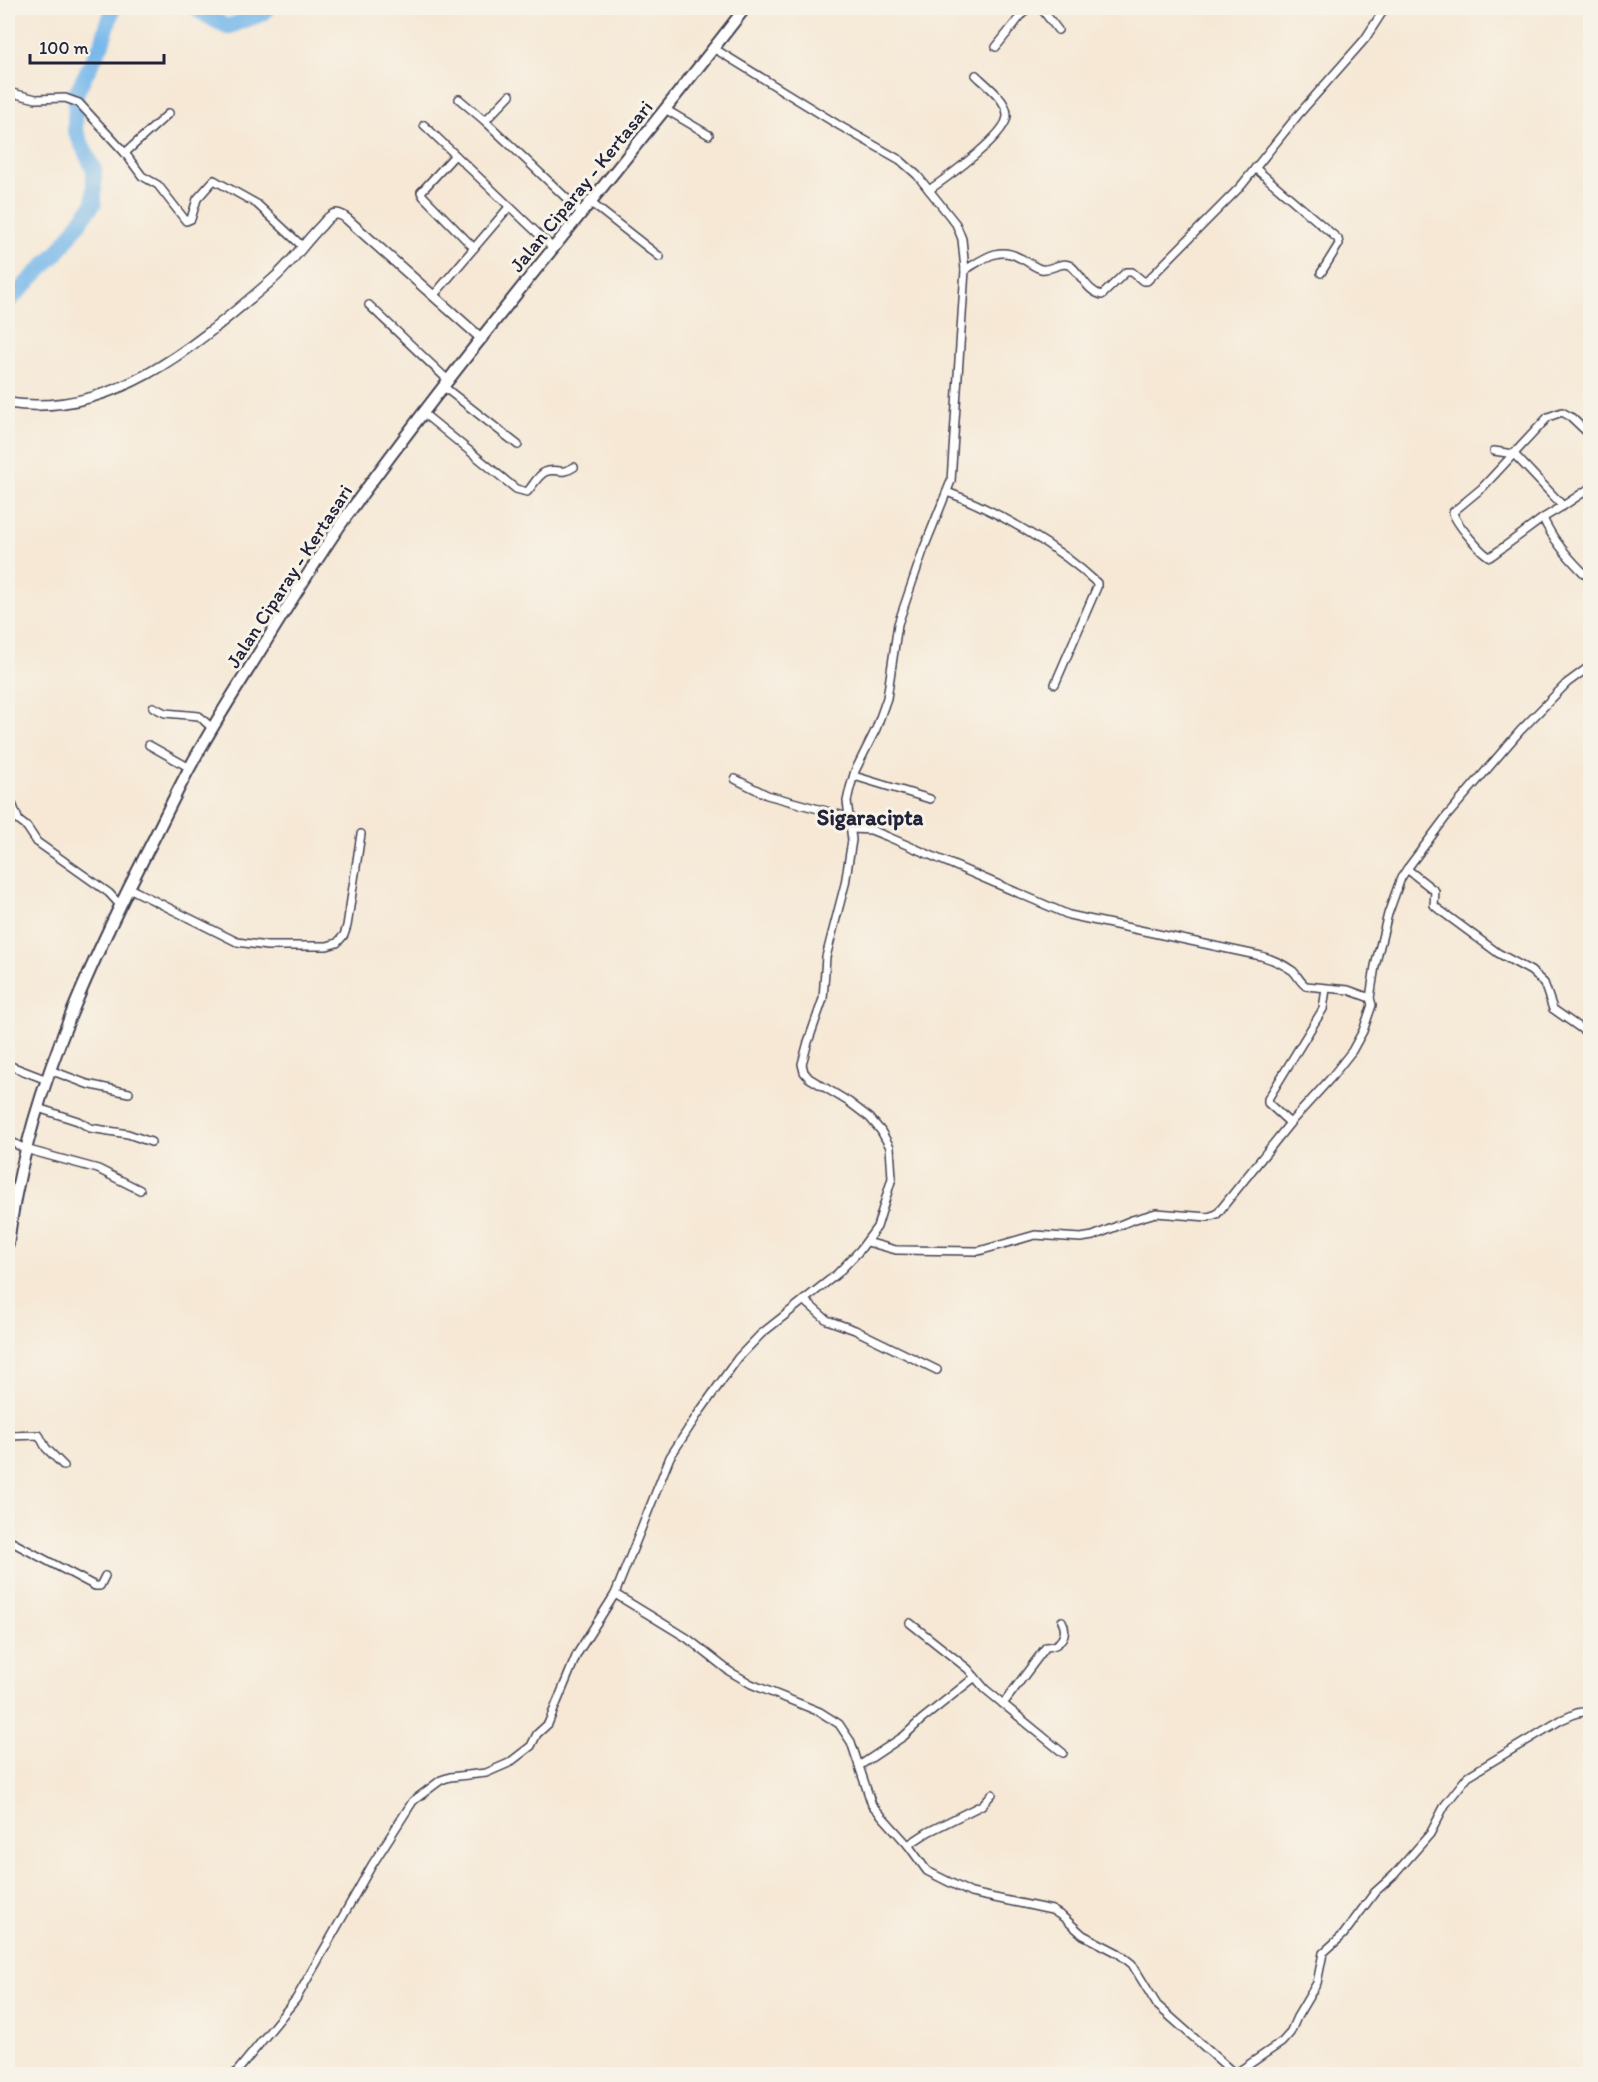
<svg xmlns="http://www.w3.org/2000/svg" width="1598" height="2082" font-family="Itim,sans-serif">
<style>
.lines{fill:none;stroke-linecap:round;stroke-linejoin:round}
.river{stroke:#76b7ea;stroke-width:16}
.minor-casing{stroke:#424052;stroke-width:10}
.tertiary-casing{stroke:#424052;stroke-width:12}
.secondary-casing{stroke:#424052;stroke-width:14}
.minor{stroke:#fff;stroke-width:7}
.tertiary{stroke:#fff;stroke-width:9}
.secondary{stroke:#fff;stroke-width:10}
.labels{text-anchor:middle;stroke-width:6;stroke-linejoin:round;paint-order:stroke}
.street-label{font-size:20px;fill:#22223b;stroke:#f7f3e8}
.quarter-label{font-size:22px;font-weight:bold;fill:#22223b;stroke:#f7f3e8}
</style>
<rect width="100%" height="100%" fill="#f7f3e8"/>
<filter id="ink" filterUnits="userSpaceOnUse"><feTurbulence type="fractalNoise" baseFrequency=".0167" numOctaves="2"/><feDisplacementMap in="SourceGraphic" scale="12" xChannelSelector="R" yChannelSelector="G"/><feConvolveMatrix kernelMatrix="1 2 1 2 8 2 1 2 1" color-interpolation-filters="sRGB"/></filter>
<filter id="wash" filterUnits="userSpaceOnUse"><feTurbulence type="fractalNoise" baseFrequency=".008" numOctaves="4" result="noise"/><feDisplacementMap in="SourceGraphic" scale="24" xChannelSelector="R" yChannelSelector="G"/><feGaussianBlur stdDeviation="1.35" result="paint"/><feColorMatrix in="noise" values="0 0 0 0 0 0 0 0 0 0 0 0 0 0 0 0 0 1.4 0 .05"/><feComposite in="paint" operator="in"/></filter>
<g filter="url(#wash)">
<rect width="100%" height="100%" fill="#f6e8d5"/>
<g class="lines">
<g class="river">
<path d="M197 8 201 12 227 27 261 14 268 8"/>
<path d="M8 302 57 253 94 203V170L75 130 76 93 102 43 113 8"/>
</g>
</g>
</g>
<g filter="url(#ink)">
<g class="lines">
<defs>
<g id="minor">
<path d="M1041 8 1058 30"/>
<path d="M996 47 1027 8"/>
<path d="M8 92 36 99 65 98 79 103 125 153 142 176 158 185 186 221 191 219 197 199 214 180 257 204 302 246"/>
<path d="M459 99 485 121 581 212"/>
<path d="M665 109 709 135"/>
<path d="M485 121 510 95"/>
<path d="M424 125 553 248"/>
<path d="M125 153 169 113"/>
<path d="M455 155 421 192 423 196 474 248"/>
<path d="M1255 168 1338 239 1339 244 1321 273"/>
<path d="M929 190C945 179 1010 133 1007 114 1006 99 986 85 976 75"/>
<path d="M590 202 660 257"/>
<path d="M965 270C985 258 998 246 1020 258 1027 261 1034 267 1041 269 1052 271 1063 259 1072 267 1082 276 1088 292 1102 295L1126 272H1132L1143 281H1147L1241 186 1298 115 1365 39 1385 8"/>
<path d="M434 295 509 207"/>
<path d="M369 305 449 381"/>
<path d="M444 387 518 445"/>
<path d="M423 413 516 489 527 492C533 486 537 476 545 472 556 467 561 476 574 467"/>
<path d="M1494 451 1514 454 1563 506 1543 518C1553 541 1572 562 1590 579"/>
<path d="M947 492C996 510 1059 547 1097 583V587L1055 684"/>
<path d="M1563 506 1590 488"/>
<path d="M1543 518 1490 557C1481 553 1454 521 1453 512L1482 488 1548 417 1562 412 1571 417 1590 435"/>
<path d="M153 707 165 713 199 716 213 729"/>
<path d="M149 745 190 768"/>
<path d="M854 776 930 799"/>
<path d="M735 779 767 795 848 817"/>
<path d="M8 799 13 806 19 821 27 827 37 842 109 893 120 905"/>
<path d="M852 829 871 830 886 836 1069 915 1261 956C1272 959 1283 964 1293 971 1298 976 1300 982 1306 986L1348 990 1370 998"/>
<path d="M1407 869 1435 891 1434 905 1437 908 1498 953 1531 971 1544 983 1553 1009 1590 1035"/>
<path d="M129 888 237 942 267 946H327L337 943 344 935 347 926 361 834"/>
<path d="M8 1065 47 1080"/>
<path d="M50 1070 87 1084 129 1093"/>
<path d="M38 1108 78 1121 90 1128 128 1134 151 1142"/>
<path d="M1290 1123 1268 1103V1099L1323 1009 1326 989"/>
<path d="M8 1140 25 1149 98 1169 140 1190"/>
<path d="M867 1242 896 1250 979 1251 1035 1235 1081 1238 1093 1236 1132 1220 1156 1213 1208 1217 1217 1214 1290 1123 1330 1079 1352 1051 1363 1031 1372 1005 1370 998 1375 966 1388 914 1401 878 1407 869 1446 817 1520 731 1567 683 1590 666"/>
<path d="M804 1300 827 1320 855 1330 937 1370"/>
<path d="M8 1436 39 1435 46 1448 64 1466"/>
<path d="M8 1540 95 1586H100L105 1576"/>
<path d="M615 1594 687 1638 729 1671 751 1684 820 1712 839 1724 851 1742 872 1805 908 1845 927 1871 971 1893 1052 1910 1063 1917 1083 1935 1118 1953 1132 1964 1157 2005 1235 2074"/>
<path d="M910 1623 968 1669 985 1689 1063 1753"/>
<path d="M1003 1704 1046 1647C1060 1647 1069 1634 1062 1621"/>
<path d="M859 1766 904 1736 921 1720 975 1677"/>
<path d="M908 1845 928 1832 982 1805 992 1794"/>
<path d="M235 2074 296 1999 372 1865 413 1801 441 1780 450 1777 486 1773 509 1763 531 1746 537 1734 548 1724 577 1654 615 1594 670 1457 698 1414 738 1358 761 1334 837 1274 860 1250 877 1227 892 1178 890 1147 881 1131 870 1118 849 1102 809 1078 804 1072 802 1064 808 1042 823 999 826 957 845 884 852 840 847 801 850 788 855 771 876 729 887 698 898 624 924 548 951 481 965 270 962 239 956 224 917 175 900 160 840 126 715 49"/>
<path d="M1235 2074 1282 2042 1290 2033 1297 2017 1317 1983 1323 1953 1343 1935 1375 1892 1394 1875 1430 1834 1445 1805 1468 1776 1561 1720 1577 1713 1590 1711"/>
</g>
<path id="tertiary" d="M8 403C114 419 197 344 272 280 291 264 304 243 321 226 324 223 327 218 331 216 336 212 343 215 347 219L482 339"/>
<path id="secondary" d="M8 1244C25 1106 83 977 146 854 161 825 174 797 189 769 212 726 239 685 265 643 292 600 318 556 348 514 473 340 614 177 745 8"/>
</defs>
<use href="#minor" class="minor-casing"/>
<use href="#tertiary" class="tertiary-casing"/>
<use href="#secondary" class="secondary-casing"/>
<use href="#minor" class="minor"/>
<use href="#tertiary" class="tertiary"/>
<use href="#secondary" class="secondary"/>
</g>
</g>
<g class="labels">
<g class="street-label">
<text transform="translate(581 186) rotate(-51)" y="7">Jalan Ciparay - Kertasari</text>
<text transform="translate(289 576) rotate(-57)" y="7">Jalan Ciparay - Kertasari</text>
</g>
<g class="quarter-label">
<text x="870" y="825">Sigaracipta</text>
</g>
</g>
<rect width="1598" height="2082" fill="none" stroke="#f7f3e8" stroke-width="30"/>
<path d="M30 54v9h134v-9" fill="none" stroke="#22223b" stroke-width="3"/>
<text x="39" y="54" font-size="18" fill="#22223b" stroke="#f7f3e8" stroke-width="4.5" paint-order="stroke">100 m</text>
</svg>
